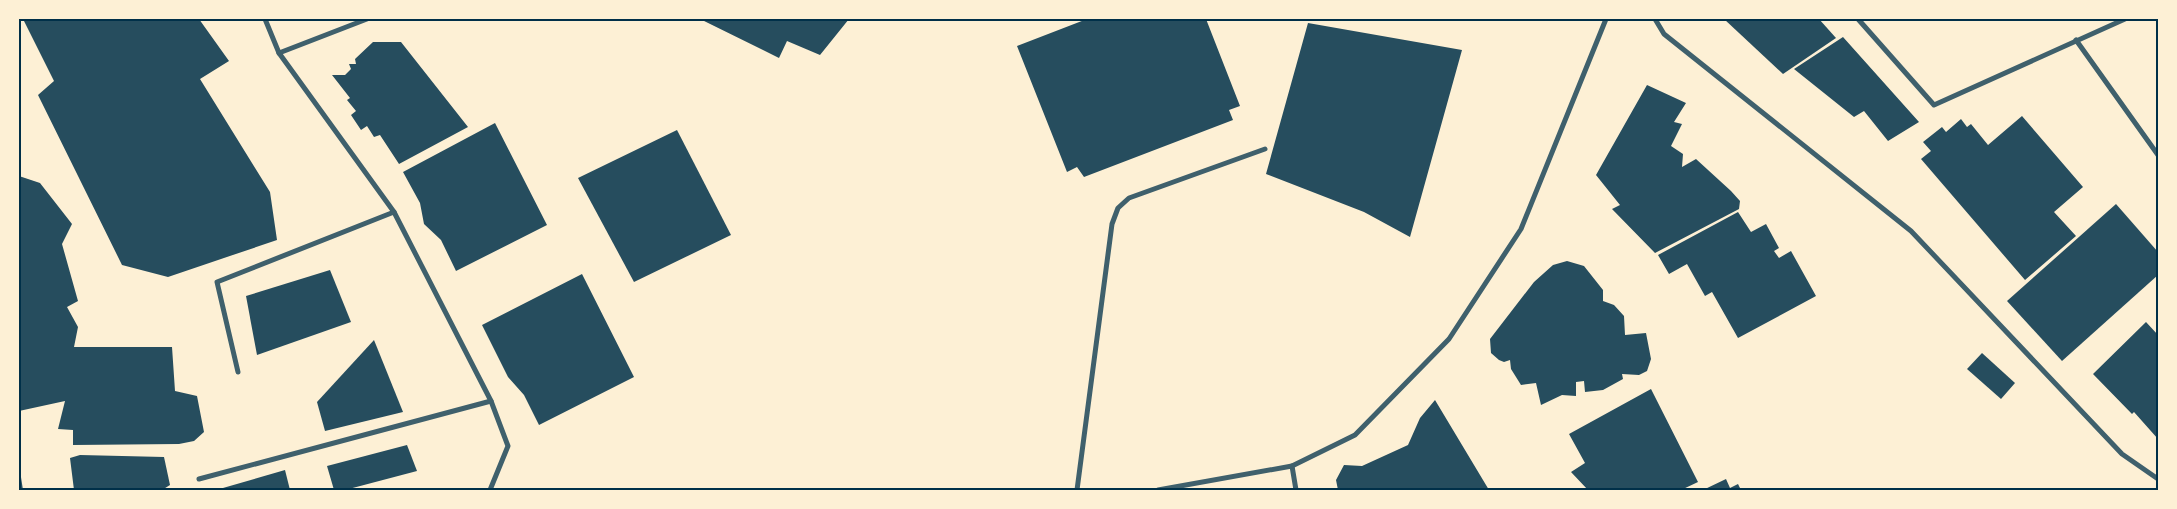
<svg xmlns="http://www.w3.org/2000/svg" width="2177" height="509" font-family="'Space Grotesk',sans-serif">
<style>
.building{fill:#264d5e}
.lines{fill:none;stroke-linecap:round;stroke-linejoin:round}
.minor{stroke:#3f606c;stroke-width:5}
.neatline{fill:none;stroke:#003049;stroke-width:2}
</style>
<rect width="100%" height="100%" fill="#fdf0d5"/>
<g class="building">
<path d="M23 19H199L229 61 200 79 270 192 277 240 168 277 122 265 38 95 54 81Z"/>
<path d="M700 19H849L820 55 787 41 779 58Z"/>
<path d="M1087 19H1206L1240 106 1229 110 1233 120 1084 177 1077 167 1067 172 1017 46Z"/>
<path d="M1724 19H1819L1836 38 1783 74Z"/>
<path d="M1308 23 1462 50 1410 237 1364 212 1266 174Z"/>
<path d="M1843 37 1919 122 1888 141 1864 111 1854 117 1794 69Z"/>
<path d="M373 42H401L468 127 399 164 380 135 374 137 367 126 361 130 351 115 356 111 347 100 350 98 332 75H345L351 69 349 64H356L355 59Z"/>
<path d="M1647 85 1686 103 1674 122 1682 124 1671 146 1683 154 1682 167 1696 159 1731 191 1740 201 1739 209 1655 253 1612 209 1620 205 1596 175Z"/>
<path d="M2022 116 2083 187 2054 212 2076 236 2025 280 1921 159 1931 151 1923 142 1942 127 1946 132 1961 119 1967 127 1971 124 1988 145Z"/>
<path d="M495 123 547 225 456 271 441 240 424 224 420 203 403 172Z"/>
<path d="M677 130 731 235 634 282 578 178Z"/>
<path d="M19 176 40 183 72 224 62 244 78 301 67 307 78 327 74 347H172L175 391 197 396 204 432 194 441 179 444 73 445V430L58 429 65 401 19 411Z"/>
<path d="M2116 204 2158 252V275L2062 361 2007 301Z"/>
<path d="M1738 212 1751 232 1766 224 1779 248 1774 251 1779 258 1791 251 1816 296 1738 338 1712 292 1705 296 1687 264 1669 274 1658 255Z"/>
<path d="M1567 261 1584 266 1603 290V301L1614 305 1624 316 1625 335 1646 333 1651 359 1647 371 1639 375 1622 374 1623 379 1603 390 1585 392 1584 381 1576 382V396L1562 395 1541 405 1536 383 1521 385 1511 369 1510 360 1504 362 1499 360 1491 353 1490 339 1534 282 1553 265Z"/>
<path d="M330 270 351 322 257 355 246 296Z"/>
<path d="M582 274 634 377 539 425 524 395 508 377 482 325Z"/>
<path d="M2146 322 2158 335V439L2134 412 2132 414 2093 374Z"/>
<path d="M374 340 403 412 325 431 317 402Z"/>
<path d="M1982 353 2015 383 2001 399 1967 369Z"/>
<path d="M1651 389 1698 482 1681 490H1588L1571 472 1585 463 1569 434Z"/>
<path d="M1435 400 1489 490H1338L1336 480 1344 465 1362 466 1408 445 1420 418Z"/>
<path d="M407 445 417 471 345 490H334L327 466Z"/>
<path d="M80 455 164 457 170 485 162 490H74L70 458Z"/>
<path d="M285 470 290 490H216Z"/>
<path d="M19 471H20L23 490H19Z"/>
<path d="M1726 479 1730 488 1738 484 1741 490H1703Z"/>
</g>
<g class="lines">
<g class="minor">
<path d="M265 19 279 53 394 212 491 401 508 446 490 490"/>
<path d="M1655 19 1664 34 1911 231 2122 454 2158 479"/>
<path d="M1858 19 1934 105 2125 19"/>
<path d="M2076 40 2158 155"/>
<path d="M279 53 367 19"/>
<path d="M238 372 217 282 394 212"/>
<path d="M1292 466 1296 490"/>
<path d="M199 479 491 401"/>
<path d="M1077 490 1112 224 1118 208 1129 198 1265 149"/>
<path d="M1158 490 1292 466 1355 435 1449 339 1521 229 1606 19"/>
</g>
</g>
<rect width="2177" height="509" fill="none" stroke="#fdf0d5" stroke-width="40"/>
<rect x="20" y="20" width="2137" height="469" class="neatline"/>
</svg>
